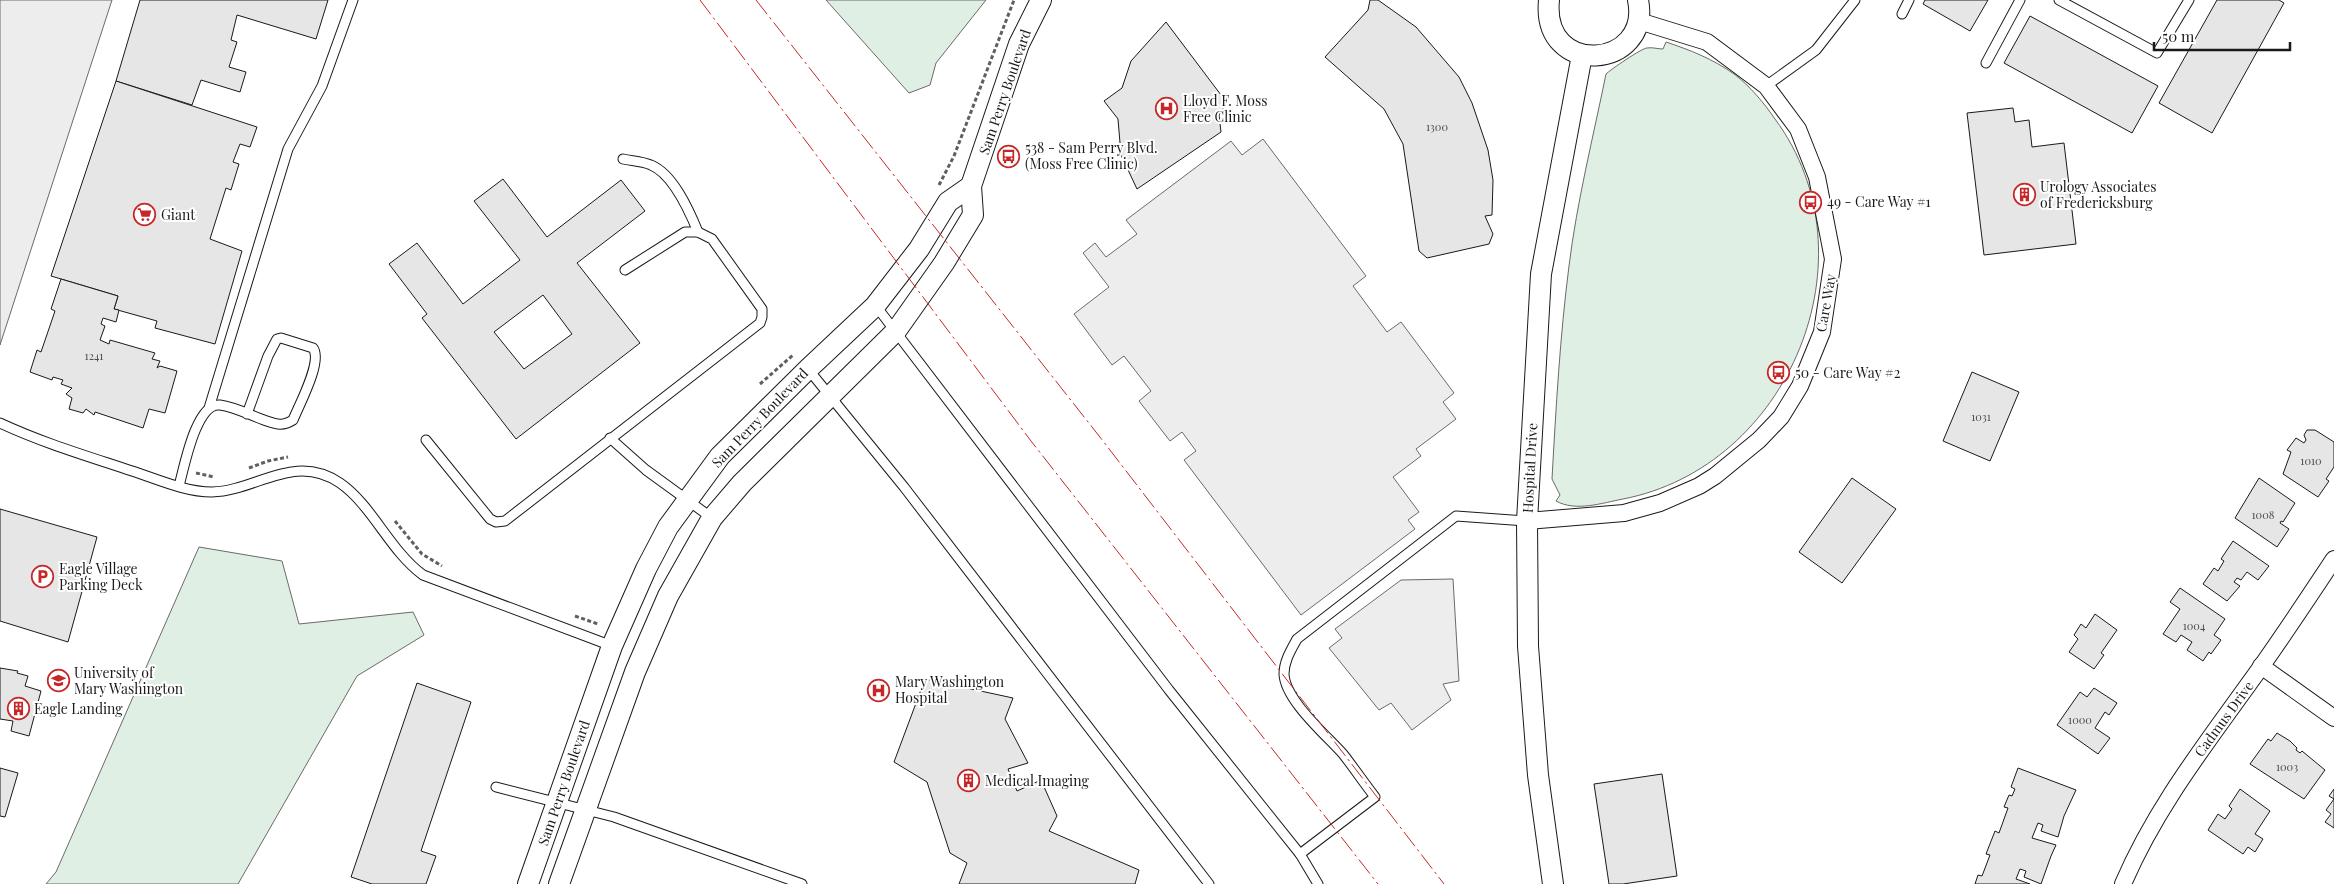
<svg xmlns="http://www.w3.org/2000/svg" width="2334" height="884" font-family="'Playfair Display',serif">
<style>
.green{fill:#e0efe3;stroke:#6a6a6a}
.parking{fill:#ededed;stroke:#6a6a6a}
.building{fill:#e6e6e6;stroke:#1a1a1a;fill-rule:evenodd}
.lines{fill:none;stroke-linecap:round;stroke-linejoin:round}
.service-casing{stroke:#1a1a1a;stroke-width:11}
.minor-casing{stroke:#1a1a1a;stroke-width:18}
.tertiary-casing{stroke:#1a1a1a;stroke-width:22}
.path{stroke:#5f5f5f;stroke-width:3;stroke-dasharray:4 2.5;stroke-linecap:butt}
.service{stroke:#fff;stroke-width:9}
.minor{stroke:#fff;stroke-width:16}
.tertiary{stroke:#fff;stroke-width:20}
.power{stroke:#c62828;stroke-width:1;stroke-dasharray:18 4 2.5 4;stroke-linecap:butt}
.labels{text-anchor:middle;stroke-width:4;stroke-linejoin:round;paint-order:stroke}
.number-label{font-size:11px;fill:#4d4d4d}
.street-label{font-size:14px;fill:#1a1a1a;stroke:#fff}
.poi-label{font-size:14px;fill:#1a1a1a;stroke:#fff;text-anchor:start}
</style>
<rect width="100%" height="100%" fill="#fff"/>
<g class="green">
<path d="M826 0H986L936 63 930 85 909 93Z"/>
<path d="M1666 42C1690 50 1713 59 1734 74 1750 86 1764 103 1775 119 1877 257 1789 467 1623 499 1602 503 1576 512 1556 501L1560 495 1552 479C1556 407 1560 336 1569 266 1577 201 1593 138 1606 74 1610 70 1642 48 1647 48 1652 47 1658 49 1663 49Z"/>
<path d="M199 547 282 561 299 624 413 612 424 635 357 676 238 884H46L56 872Z"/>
</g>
<g class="parking">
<path d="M0 0H112L0 345Z"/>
<path d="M1263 139 1366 276 1353 286 1387 332 1401 322 1454 393 1443 402 1456 419 1416 449 1421 456 1393 477 1419 512 1408 520 1415 529 1301 615 1184 460 1196 451 1182 432 1170 441 1139 401 1151 391 1124 356 1112 365 1074 314 1109 287 1083 253 1095 243 1106 257 1137 234 1126 220 1231 141 1242 155Z"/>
<path d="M1453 579 1459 681 1443 684 1451 700 1412 730 1391 703 1379 710 1329 648 1342 638 1335 629 1401 580Z"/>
</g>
<g class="building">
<path d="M140 0H328L316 39 237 15 231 40 237 42 229 67 246 72 240 92 201 80 192 105 116 81Z"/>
<path d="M1370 0H1378L1416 27 1459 77 1472 103 1488 150 1493 180 1492 215 1485 216 1493 234 1489 244 1427 258 1419 251 1403 144 1384 109 1325 57 1368 10Z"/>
<path d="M1925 0H1988L1970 31 1923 4Z"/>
<path d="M2217 0H2279L2284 3 2212 133 2159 103Z"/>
<path d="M2030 16 2158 86 2132 133 2004 63Z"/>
<path d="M1166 22 1227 103 1219 115 1221 132 1137 189 1121 155 1118 119 1104 101 1122 88 1131 61Z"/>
<path d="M116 81 257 127 250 147 240 144 233 162 239 164 231 190 226 188 210 239 242 251 215 344 155 328 157 321 114 309 118 296 51 276Z"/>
<path d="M2013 108 2015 122 2029 120 2032 147 2064 143 2076 244 1984 255 1967 113Z"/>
<path d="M503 179 547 237 621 180 645 211 577 263 640 343 516 439 422 318 427 314 389 264 417 243 463 304 520 260 474 201ZM543 295 572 334 524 369 494 332Z"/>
<path d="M61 279 118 296 114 309 119 310 116 322 103 318 101 324 105 326 100 340 109 344 110 340 155 353 152 359 160 361 157 368 160 366 177 371 165 413 149 409 143 428 95 412 94 415 86 409 83 413 69 409 72 398 66 394 72 388 61 384 63 380 53 377 52 380 30 372 37 350 41 352 55 311 51 309Z"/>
<path d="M1972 372 2019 392 1990 461 1943 441Z"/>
<path d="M2307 430H2315L2334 442V467L2326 479 2329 481 2318 497 2283 474 2291 452 2287 450 2296 438 2304 443 2306 440 2304 435Z"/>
<path d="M1852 478 1896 509 1842 583 1799 552Z"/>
<path d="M2259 478 2295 503 2283 522 2281 521 2280 523 2289 529 2277 547 2235 518Z"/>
<path d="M0 509 97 537 68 642 0 621Z"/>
<path d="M2233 541 2269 566 2258 580 2247 572 2241 580 2237 578 2234 582 2240 586 2227 601 2203 584 2214 568 2218 571 2224 561 2221 559Z"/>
<path d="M2180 588 2225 619 2214 635 2221 640 2211 654 2209 652 2203 661 2187 650 2192 642 2181 635 2176 642 2163 634 2180 609 2170 602Z"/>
<path d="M2095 614 2117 630 2101 653 2104 655 2094 669 2069 652 2078 639 2074 635 2081 624 2086 628Z"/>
<path d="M0 668 18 671 17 673 28 676 25 686 41 691 29 736 11 731 13 721 0 719Z"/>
<path d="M925 679 1013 698 1005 719 1028 763 1008 769 1017 791 1041 780 1057 816 1049 831 1139 870 1135 884H959L967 863 950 853 927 782 894 762Z"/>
<path d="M417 683 471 702 421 851 436 856 426 884H372L351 877Z"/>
<path d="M2094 688 2117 703 2109 715 2105 712 2095 728 2110 738 2098 754 2057 725 2080 692 2087 697Z"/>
<path d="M2277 733 2290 741 2297 748 2296 750 2300 753 2302 751 2325 770 2304 799 2250 764 2268 739 2271 741Z"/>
<path d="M0 768 18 773 5 817 0 816Z"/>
<path d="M2018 768 2076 790 2064 816 2058 837 2041 831 2043 825 2038 823 2032 838 2056 845 2051 856 2041 884 2024 877 2026 871 2020 869 2016 879 2030 884H1975L1978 875 1982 876 1990 855 1986 854 1995 831 1999 833 2008 808 2004 807 2009 795 2012 796 2015 789 2011 787Z"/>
<path d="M1662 774 1677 876 1623 884H1609L1594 784Z"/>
<path d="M2240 789 2270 811 2255 834 2263 839 2255 852 2248 847 2243 854 2208 830 2218 814 2225 819 2232 809 2229 806Z"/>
<path d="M2334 789V828L2325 822 2331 814 2326 810 2334 799 2329 796Z"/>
</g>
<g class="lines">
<defs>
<g id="service">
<path d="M2059 0 2157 53 2189 0"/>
<path d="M1902 14 1909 0"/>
<path d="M1986 63 2020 0"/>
<path d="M1766 86 1816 50 1855 0"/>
<path d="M623 159C632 161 642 161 651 165 673 174 689 210 698 232"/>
<path d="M876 306 1169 690 1300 854 1318 884"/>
<path d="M808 369 904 487 1209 884"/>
<path d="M209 408 288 149 322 86 353 0"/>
<path d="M0 423C43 443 87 456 132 471 157 479 185 492 212 492 256 491 294 452 340 483 372 505 390 551 423 575L612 646"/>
<path d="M610 438 646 470 712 518"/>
<path d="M426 440 490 519 496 522 505 521 760 323 762 317V309L712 239 698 232H685L625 270"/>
<path d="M179 486C184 468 196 402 220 405 235 407 250 415 264 420 276 424 282 427 293 420 299 405 323 361 313 348L281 338 277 339 268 356 247 414"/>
<path d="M496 787 614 817 802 884"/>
<path d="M1300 854 1375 797C1364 783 1354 768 1343 754 1326 735 1285 700 1284 674 1284 661 1291 650 1297 639L1456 516 1527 521"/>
</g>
<g id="minor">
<path d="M1527 521 1624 513 1660 503 1699 486 1715 476 1759 440 1781 417 1800 386 1822 332 1833 259 1817 177 1798 129 1766 86 1707 42 1639 21"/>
<path d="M2261 666 2334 718"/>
<path d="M2123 884C2154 811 2202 749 2248 685 2278 644 2306 601 2334 559"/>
</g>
<g id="tertiary">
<path d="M1549 0C1541 79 1652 69 1638 0"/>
<path d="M528 884 612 646 646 569 668 527 720 456 808 369 875 306 919 249 948 202 971 186"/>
<path d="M559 884 635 672 668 596 712 518 742 483 896 331 944 263 973 215 971 186 1019 44 1041 0"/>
<path d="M1553 884 1538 775 1528 646 1527 521 1541 274 1582 55"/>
</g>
</defs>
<use href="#service" class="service-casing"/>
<use href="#minor" class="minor-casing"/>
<use href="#tertiary" class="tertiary-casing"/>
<g class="path">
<path d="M939 185 954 156 1014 0"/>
<path d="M760 384 793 355"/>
<path d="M249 468 268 461 288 457"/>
<path d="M196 473 214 477"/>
<path d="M395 521 422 554 442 566"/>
<path d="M575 616 598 624"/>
</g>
<use href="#service" class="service"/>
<use href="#minor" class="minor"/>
<use href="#tertiary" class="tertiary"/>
<g class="power">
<path d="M700 0 1031 441 1378 884"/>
<path d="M756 0 1103 441 1444 884"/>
</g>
</g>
<defs>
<symbol id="hospital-ring" viewBox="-11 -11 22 22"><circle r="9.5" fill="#fff" stroke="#c62828" stroke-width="1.5"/><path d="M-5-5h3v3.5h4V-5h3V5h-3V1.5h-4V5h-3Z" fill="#c62828"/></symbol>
<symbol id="bus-ring" viewBox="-11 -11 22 22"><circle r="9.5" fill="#fff" stroke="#c62828" stroke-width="1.5"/><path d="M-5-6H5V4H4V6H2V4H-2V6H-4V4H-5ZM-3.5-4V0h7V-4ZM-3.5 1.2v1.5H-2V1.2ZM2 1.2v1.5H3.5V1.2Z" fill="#c62828"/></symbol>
<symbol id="building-ring" viewBox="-11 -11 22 22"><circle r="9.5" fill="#fff" stroke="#c62828" stroke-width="1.5"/><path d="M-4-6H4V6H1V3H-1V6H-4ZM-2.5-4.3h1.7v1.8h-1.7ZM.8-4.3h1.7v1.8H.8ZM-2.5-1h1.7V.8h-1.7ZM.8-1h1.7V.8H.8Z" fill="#c62828"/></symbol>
<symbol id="supermarket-ring" viewBox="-11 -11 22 22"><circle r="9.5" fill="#fff" stroke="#c62828" stroke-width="1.5"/><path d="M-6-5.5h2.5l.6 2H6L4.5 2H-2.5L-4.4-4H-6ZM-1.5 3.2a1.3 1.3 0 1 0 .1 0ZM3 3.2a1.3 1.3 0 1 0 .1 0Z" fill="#c62828"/></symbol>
<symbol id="parking-ring" viewBox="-11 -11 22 22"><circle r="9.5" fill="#fff" stroke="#c62828" stroke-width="1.5"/><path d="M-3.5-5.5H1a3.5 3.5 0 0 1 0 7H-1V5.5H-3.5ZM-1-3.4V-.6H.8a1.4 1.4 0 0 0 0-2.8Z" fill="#c62828"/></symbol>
<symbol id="university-ring" viewBox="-11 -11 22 22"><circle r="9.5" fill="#fff" stroke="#c62828" stroke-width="1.5"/><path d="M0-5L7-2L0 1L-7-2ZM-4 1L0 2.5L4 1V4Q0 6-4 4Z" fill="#c62828"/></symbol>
</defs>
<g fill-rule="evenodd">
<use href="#hospital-ring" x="1154" y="96" width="25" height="25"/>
<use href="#bus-ring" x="996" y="144" width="25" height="25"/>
<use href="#building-ring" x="2012" y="182" width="25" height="25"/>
<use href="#bus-ring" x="1798" y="190" width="25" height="25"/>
<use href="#supermarket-ring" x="132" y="202" width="25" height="25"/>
<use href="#bus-ring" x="1766" y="360" width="25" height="25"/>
<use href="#parking-ring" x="30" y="564" width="25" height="25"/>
<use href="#university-ring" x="46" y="668" width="25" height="25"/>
<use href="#hospital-ring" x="866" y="678" width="25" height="25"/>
<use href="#building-ring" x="6" y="696" width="25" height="25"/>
<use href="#building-ring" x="956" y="768" width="25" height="25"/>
</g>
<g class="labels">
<g class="number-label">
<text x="1437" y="131">1300</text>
<text x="94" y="360">1241</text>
<text x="1981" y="421">1031</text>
<text x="2311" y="465">1010</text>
<text x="2263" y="519">1008</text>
<text x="2194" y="630">1004</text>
<text x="2080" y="724">1000</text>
<text x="2287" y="771">1003</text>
</g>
<g class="street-label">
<text transform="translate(1005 92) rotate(-71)" y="5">Sam Perry Boulevard</text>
<text transform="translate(1826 303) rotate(-80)" y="5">Care Way</text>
<text transform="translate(760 418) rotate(-46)" y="5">Sam Perry Boulevard</text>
<text transform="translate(1530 468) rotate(-87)" y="5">Hospital Drive</text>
<text transform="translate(2224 719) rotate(-54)" y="5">Cadmus Drive</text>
<text transform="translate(564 783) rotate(-71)" y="5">Sam Perry Boulevard</text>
</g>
<g class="poi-label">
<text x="1183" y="106">Lloyd F. Moss<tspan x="1183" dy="16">Free Clinic</tspan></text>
<text x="1025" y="153">538 - Sam Perry Blvd.<tspan x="1025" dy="16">(Moss Free Clinic)</tspan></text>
<text x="2040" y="192">Urology Associates<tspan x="2040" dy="16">of Fredericksburg</tspan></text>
<text x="1827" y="207">49 - Care Way #1</text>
<text x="161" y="220">Giant</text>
<text x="1795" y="378">50 - Care Way #2</text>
<text x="59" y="574">Eagle Village<tspan x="59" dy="16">Parking Deck</tspan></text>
<text x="74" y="678">University of<tspan x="74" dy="16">Mary Washington</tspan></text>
<text x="895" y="687">Mary Washington<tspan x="895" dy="16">Hospital</tspan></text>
<text x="34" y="714">Eagle Landing</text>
<text x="985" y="786">Medical Imaging</text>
</g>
</g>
<path d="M2154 42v8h136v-8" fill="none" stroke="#1a1a1a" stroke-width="2.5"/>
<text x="2162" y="42" font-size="15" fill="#1a1a1a" stroke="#ffffff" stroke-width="4" paint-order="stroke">50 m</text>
</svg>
